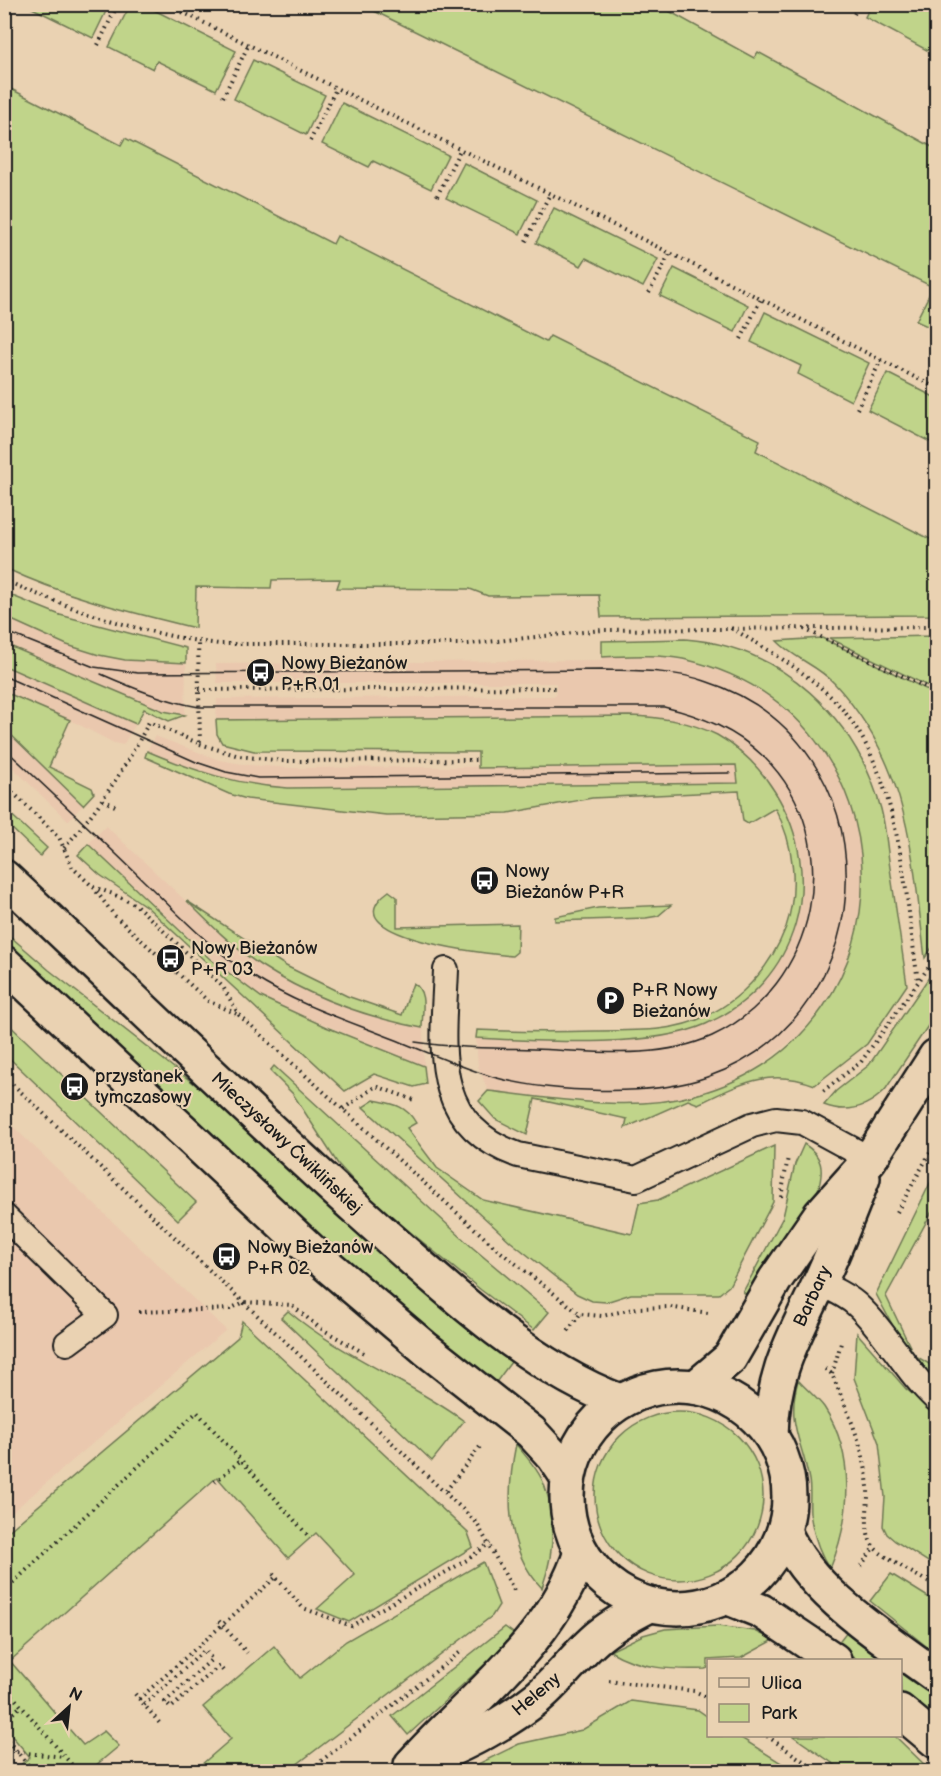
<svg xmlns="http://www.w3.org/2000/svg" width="941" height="1776" font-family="'Balsamiq Sans',sans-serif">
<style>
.built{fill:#eac8ae}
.green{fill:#c0d48a;stroke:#6e7853;stroke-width:1.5}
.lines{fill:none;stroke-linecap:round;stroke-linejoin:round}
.lane-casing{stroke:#1c1c1c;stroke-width:28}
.street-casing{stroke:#1c1c1c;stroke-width:38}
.secondary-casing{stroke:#1c1c1c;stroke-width:38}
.path{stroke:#1c1c1c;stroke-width:4;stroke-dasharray:1.5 4.5;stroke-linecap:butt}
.lane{stroke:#ead2b2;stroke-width:24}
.street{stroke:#ead2b2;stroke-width:33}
.secondary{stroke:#ead2b2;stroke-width:33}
.tram{stroke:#1c1c1c;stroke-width:1.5}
.labels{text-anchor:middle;stroke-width:4.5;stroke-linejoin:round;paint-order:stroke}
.poi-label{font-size:18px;fill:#1c1c1c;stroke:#ead2b2;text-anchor:start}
.street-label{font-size:18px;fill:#1c1c1c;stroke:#ead2b2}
</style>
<rect width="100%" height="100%" fill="#ead2b2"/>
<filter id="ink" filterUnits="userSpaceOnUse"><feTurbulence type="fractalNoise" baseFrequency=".0167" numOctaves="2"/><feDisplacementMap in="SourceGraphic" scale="12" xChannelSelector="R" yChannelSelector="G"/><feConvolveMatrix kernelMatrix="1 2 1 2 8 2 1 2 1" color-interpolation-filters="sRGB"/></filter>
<g filter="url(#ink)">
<g class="built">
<path d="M5 617 67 645 99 655 125 660 186 663 185 715 163 711 5 644Z"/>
<path d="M653 656 695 663 728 674 769 696 805 727 831 762 847 794 858 831 863 868V905L844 968 823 1006 797 1037 755 1069 717 1088 669 1100 646 1102 583 1100 488 1091 478 1066 476 1038 558 1041 657 1037 682 1032 769 977 800 903 802 866 800 850 788 815 766 777 743 753 717 736 667 719 629 716 216 720 217 699 556 696V683H217L216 664 602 660V657Z"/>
<path d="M5 666 136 724 123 745 114 743 70 720 5 692Z"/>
<path d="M5 729 83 805 68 821 5 760Z"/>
<path d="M155 736 219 760 248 765 292 768 736 765 738 783 266 787 212 777 147 751Z"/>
<path d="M106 826 222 935 259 964 289 981 380 1019 423 1029 424 1066 273 1003 238 982 88 844Z"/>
<path d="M4 1118 226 1330 5 1518H4Z"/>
</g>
<g class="green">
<path d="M26 5H109L93 38Z"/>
<path d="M144 5 236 51 216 90 157 61 153 69 109 47 130 5Z"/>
<path d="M362 5H658L754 58 758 52 936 149V330L916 321 933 287Z"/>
<path d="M871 5H918L936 14V55L865 17Z"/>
<path d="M253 60 325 95 306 135 234 99Z"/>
<path d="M5 86 121 145 125 138 333 244 337 236 546 342 550 336 760 440 756 451 936 542V615L601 617 599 595 488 596 470 589 337 588 340 579 272 580 271 588 196 587 195 628C130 612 66 597 5 568Z"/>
<path d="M342 103 448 155 431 189 373 161 369 167 322 144Z"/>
<path d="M464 163 537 200 520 234 446 198Z"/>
<path d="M554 208 658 259 643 287 586 258 581 266 536 243Z"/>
<path d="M674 268 748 305 735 332 660 296Z"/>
<path d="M765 312 869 363 851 401 798 374 801 366 751 342Z"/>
<path d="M887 373 936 398V445L868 410Z"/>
<path d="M5 593 60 615 186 648V663L125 660 99 655 67 645 5 617Z"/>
<path d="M936 636V690L829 638Z"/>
<path d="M822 638 936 694V942L925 958C912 854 910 766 835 684 819 666 793 658 777 641Z"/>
<path d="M685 639C781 646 856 717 881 809 886 828 887 848 890 868 896 907 901 946 907 985L867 1044 815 1085C768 1067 739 1085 698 1104L688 1100 625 1128 627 1119 535 1099 527 1135 495 1119 479 1101 488 1091C554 1098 630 1113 695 1095 924 1033 916 711 683 659 657 654 629 656 602 657V641Z"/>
<path d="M5 644 163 711 185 715 169 721 144 709 136 724 5 666Z"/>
<path d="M5 692 70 720 49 767 92 788 94 793 83 805 5 729Z"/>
<path d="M629 716C660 717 689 721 717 735 742 749 760 768 775 792 828 877 799 982 706 1024 650 1049 538 1041 476 1038L477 1030C516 1032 555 1032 595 1031 620 1030 647 1032 672 1027 726 1017 767 977 786 927 799 889 794 843 775 808L748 824 743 821 739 791 592 798 508 813 455 814 386 815 247 799 229 794 145 757 147 751C194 771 237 785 288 788L738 783 736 765 478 768V752L254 751 222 743 217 734 216 720Z"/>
<path d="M4 808 47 848 40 856 5 822Z"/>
<path d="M88 844 210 959 261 997 326 1027 424 1066 426 1084 414 1087 374 1074 345 1091 147 907 100 875 78 855Z"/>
<path d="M389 891 397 897V927L518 924 517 952 512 956C491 954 325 937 389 891Z"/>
<path d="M187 901 286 966 347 996 402 1015 413 983C428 991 422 1013 422 1028 366 1017 308 996 260 965 233 947 210 924 187 901Z"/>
<path d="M671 905 658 916 646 918 555 921V917L598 908Z"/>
<path d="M4 931 49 970 206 1093 514 1358 494 1385 365 1281 5 944Z"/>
<path d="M936 967V1014L885 1090C868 1107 847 1114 824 1105L836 1091 869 1065Z"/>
<path d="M4 1020 196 1202 178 1220 5 1054Z"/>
<path d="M274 1066 473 1248 549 1312 534 1330 481 1290 370 1199 338 1164 293 1094 270 1071Z"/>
<path d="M374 1100C393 1104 406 1105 416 1123L407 1128 437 1168 483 1200 632 1234 639 1203 658 1200 774 1146 773 1202 729 1286 719 1294H631L606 1302 592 1301 577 1294 511 1242 363 1107Z"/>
<path d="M804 1144C823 1156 824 1170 818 1190L750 1297 743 1292 783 1217 795 1164Z"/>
<path d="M936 1171V1204L886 1296 914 1355 936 1368V1383L910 1358 876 1294Z"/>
<path d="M288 1311C341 1356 408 1380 464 1421L432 1461 281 1318Z"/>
<path d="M242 1321 468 1533 473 1547 349 1622 317 1609 355 1575 316 1533 288 1558 217 1477 10 1661 83 1745 104 1731 119 1746 89 1771H13L30 1757 5 1728V1534L238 1337Z"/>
<path d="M857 1333 906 1389 936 1412V1567L895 1541 887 1534 883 1526 885 1497 879 1443 854 1378Z"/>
<path d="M798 1380C806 1389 817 1398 824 1407 856 1456 851 1518 830 1569 819 1553 813 1533 810 1513 809 1502 811 1491 809 1480 802 1439 786 1425 798 1380Z"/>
<circle cx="679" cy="1496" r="84"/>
<path d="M516 1444C526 1457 540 1471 545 1487 557 1520 553 1556 542 1588 505 1550 506 1493 516 1444Z"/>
<path d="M483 1562 499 1605 492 1616 288 1771H194L231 1739 203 1707 274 1646 300 1678 346 1641Z"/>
<path d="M891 1574 936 1602V1654L870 1601Z"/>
<path d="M717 1626 755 1631 774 1640 741 1658 708 1660V1668L705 1669C671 1670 640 1669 610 1651L643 1635 665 1629Z"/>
<path d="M851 1626 893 1660H858L837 1644Z"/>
<path d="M505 1627 513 1633 495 1655 408 1735 392 1716Z"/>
<path d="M900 1667 936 1696V1723L901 1694Z"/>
<path d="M631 1701 698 1710 708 1717V1736H738L794 1771H464L519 1744 582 1730Z"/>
<path d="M793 1736H895L931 1771H844Z"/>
</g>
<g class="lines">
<defs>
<g id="lane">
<path d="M446 970C443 1048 429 1123 518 1155L636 1179 752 1125 776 1119 802 1122 870 1159"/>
<path d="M4 1216 105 1315 67 1343"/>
<path d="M820 1283C831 1289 846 1295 856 1304 887 1332 905 1371 936 1399"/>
</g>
<g id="street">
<path d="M696 1387 730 1358 775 1280 820 1215 870 1159 936 1056"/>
<path d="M771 1436C772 1373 793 1340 819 1284 835 1250 849 1214 863 1178"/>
<path d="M413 1763C473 1696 552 1642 581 1552"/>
<path d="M411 1765C456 1749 499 1728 537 1698 559 1680 576 1655 599 1636 615 1623 632 1614 650 1605"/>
</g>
<g id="secondary">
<path d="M4 877C123 989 240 1104 361 1213 435 1279 527 1367 620 1401"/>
<path d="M4 963 320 1259 426 1349 531 1432 554 1457 568 1478"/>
<circle cx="678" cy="1497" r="111"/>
<path d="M784 1531C809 1592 884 1638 936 1676"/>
<path d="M726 1597 761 1611 834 1660"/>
<path d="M900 1711 936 1741"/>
</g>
</defs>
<use href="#lane" class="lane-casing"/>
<use href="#street" class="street-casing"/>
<use href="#secondary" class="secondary-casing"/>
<g class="path">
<path d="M166 4 670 253 936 388"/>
<path d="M933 4 936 7"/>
<path d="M854 14 860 4"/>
<path d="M98 45 118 4"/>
<path d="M223 97 248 46"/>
<path d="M310 141 336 89"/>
<path d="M437 196 460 150"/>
<path d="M526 241 550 194"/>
<path d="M649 293 670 253"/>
<path d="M741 339 761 299"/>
<path d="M857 409 881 360"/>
<path d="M4 580C71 610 146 635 219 644H468L602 630 936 627"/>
<path d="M731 628C765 648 800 668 829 695 901 763 904 889 918 981"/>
<path d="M804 629 936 692"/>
<path d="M199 690 555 688"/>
<path d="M200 744 239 756 283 761 476 760"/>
<path d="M4 784 59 837 72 867 93 887 114 915 208 1001 237 1014"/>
<path d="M103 800 115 806"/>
<path d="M64 848C98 809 125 769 149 722L200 744 198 641"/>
<path d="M93 887 113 894 136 905 223 987 239 1015 497 1249 580 1314 602 1316 637 1308 669 1307 708 1313"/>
<path d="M4 1076 476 1522 516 1594"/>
<path d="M823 1091 861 1062 936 957"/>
<path d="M343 1109 376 1086 414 1100"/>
<path d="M781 1197 788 1157"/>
<path d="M897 1212 936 1142"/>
<path d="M139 1312 230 1309 244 1302 291 1305 320 1328 364 1353"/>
<path d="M568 1331 580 1314"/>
<path d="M825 1369 832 1374C847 1412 865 1446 868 1488 869 1505 862 1532 874 1547 883 1558 923 1578 936 1587"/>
<path d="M832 1374 841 1343"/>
<path d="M215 1482 241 1460 310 1538"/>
<path d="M446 1491 482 1444"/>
<path d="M861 1566 874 1547"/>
<path d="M273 1574 303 1608 351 1626 467 1560 490 1543"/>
<path d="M4 1591 197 1412 241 1460"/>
<path d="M219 1621 247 1653"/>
<path d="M609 1681 694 1691 708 1697"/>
<path d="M4 1686 78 1772"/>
<path d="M135 1694 162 1726"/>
<path d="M139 1699 276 1577"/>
<path d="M144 1705 205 1650 212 1659 165 1702 171 1708 219 1666 225 1673"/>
<path d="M4 1721 22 1705"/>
<path d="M4 1736 34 1772"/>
<path d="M767 1736 819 1772"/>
<path d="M17 1752 64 1757"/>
<path d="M307 1772 463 1650"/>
</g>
<use href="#lane" class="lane"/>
<use href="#street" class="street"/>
<use href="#secondary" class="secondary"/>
<g class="tram">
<path d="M4 631 94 667 138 673 605 670C638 671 673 670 705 681 894 741 892 1012 707 1077 651 1097 551 1093 493 1077 463 1068 434 1055 406 1044 355 1023 301 1007 254 977 213 951 180 916 145 882 99 837 52 793 4 748"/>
<path d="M101 674C133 688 164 701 199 707H664C702 716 736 730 764 757 849 841 817 987 712 1036 656 1061 593 1051 533 1049 494 1048 454 1048 415 1042"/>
<path d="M4 676 196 762 226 772 258 778 730 773"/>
</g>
</g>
</g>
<defs>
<symbol id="bus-disc" viewBox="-11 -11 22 22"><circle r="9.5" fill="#1c1c1c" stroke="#ead2b2"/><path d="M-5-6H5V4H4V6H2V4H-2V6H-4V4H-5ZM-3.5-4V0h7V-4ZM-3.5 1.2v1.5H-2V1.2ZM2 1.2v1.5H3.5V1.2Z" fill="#fff"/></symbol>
<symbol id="parking-disc" viewBox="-11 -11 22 22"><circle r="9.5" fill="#1c1c1c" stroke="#ead2b2"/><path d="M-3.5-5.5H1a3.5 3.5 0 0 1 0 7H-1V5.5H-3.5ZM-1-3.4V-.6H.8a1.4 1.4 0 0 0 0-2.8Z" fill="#fff"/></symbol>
</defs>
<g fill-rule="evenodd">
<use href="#bus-disc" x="244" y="656" width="33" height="33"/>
<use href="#bus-disc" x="468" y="864" width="33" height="33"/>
<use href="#bus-disc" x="154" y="942" width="33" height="33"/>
<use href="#parking-disc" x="594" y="984" width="33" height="33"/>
<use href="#bus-disc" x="58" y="1070" width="33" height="33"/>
<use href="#bus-disc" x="210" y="1240" width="33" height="33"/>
</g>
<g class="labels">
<g class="poi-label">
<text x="281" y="669">Nowy Bieżanów<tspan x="281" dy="21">P+R 01</tspan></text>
<text x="505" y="877">Nowy<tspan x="505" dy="21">Bieżanów P+R</tspan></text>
<text x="191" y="954">Nowy Bieżanów<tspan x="191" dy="21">P+R 03</tspan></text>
<text x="632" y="996">P+R Nowy<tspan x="632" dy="21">Bieżanów</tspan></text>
<text x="95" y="1082">przystanek<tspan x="95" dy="21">tymczasowy</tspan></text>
<text x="247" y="1253">Nowy Bieżanów<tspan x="247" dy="21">P+R 02</tspan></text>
</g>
<g class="street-label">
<text transform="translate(287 1143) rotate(43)" y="6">Mieczysławy Ćwiklińskiej</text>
<text transform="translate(812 1296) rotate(-65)" y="6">Barbary</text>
<text transform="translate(536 1694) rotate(-40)" y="6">Heleny</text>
</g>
</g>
<rect width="941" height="1776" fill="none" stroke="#ead2b2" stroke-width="24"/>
<rect x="12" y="12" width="917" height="1752" fill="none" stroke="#1c1c1c" stroke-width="2" filter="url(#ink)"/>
<rect x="707" y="1659" width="195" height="78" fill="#ead2b2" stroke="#988976" stroke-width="1.5"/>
<rect x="719" y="1678" width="30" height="9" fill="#ead2b2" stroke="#988976" stroke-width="1.5"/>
<text x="761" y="1689" font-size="18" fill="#1c1c1c">Ulica</text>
<rect x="719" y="1704" width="30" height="18" fill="#c0d48a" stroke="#988976" stroke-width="1.5"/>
<text x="761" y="1719" font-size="18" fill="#1c1c1c">Park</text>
<g transform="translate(69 1707) rotate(27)" stroke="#ead2b2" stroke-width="4.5" paint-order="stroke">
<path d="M0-4.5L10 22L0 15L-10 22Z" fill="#1c1c1c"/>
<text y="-9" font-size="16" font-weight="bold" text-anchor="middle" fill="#1c1c1c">N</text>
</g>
</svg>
